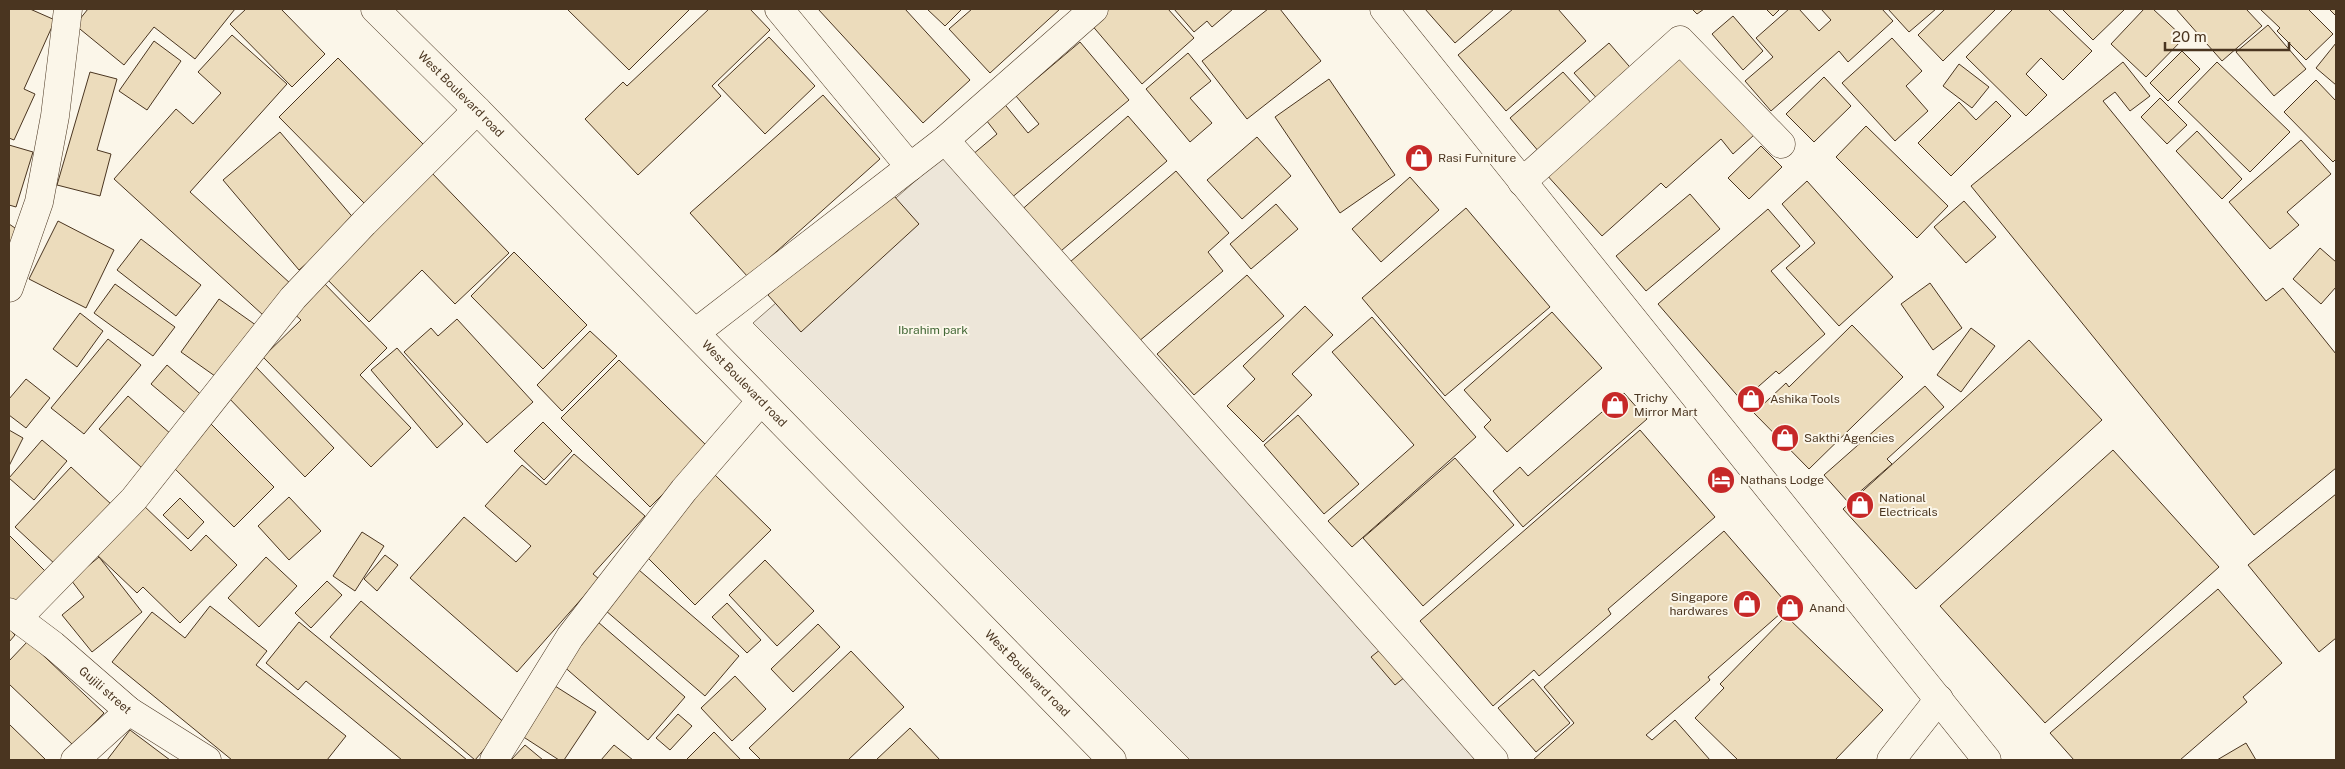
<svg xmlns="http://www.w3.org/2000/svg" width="2345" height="769" font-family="'Public Sans',sans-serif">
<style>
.green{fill:#ede6d9;stroke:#887966}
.building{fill:#ecdcbc;stroke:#4a3520}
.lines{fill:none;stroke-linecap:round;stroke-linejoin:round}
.minor-casing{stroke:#4a3520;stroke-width:29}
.tertiary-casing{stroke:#4a3520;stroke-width:29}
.primary-casing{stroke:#4a3520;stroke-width:29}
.minor{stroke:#fbf6e9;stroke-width:28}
.tertiary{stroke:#fbf6e9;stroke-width:28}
.primary{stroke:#fbf6e9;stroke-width:28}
.labels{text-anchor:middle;stroke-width:4;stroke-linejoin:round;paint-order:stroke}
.street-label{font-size:12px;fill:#4a3520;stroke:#fbf6e9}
.poi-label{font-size:12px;fill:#4a3520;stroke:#fbf6e9;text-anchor:start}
.park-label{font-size:12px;fill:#436837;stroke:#fbf6e9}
</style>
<rect width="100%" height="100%" fill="#fbf6e9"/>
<path class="green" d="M945 155 1477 760H1190L753 323Z"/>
<g class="building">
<path d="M9 9H30L55 20 24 89 35 94 14 140 9 138Z"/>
<path d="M88 9H235L195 59 154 27 124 65 75 25Z"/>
<path d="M246 9H281L325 54 292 87 230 24Z"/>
<path d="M567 9H690L629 70Z"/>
<path d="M709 9H750L770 30 712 86 721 96 638 175 585 119 623 82 627 86Z"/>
<path d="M818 9H905L970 80 923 123Z"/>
<path d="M927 9H962L945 26Z"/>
<path d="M972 9H1060L990 73 949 29Z"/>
<path d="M1106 9H1168L1194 38 1142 84 1090 23Z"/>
<path d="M1174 9H1233L1212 27 1207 21 1194 32Z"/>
<path d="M1268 9H1280L1321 61 1247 119 1202 61Z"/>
<path d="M1425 9H1494L1455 43Z"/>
<path d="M1513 9H1558L1586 41 1506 111 1458 55Z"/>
<path d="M1692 9H1704L1697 14Z"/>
<path d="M1766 9H1780L1773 16Z"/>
<path d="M1789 9H1799L1819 31 1831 20 1821 9H1882L1893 21 1848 62 1839 51 1771 111 1745 81 1773 57 1756 38Z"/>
<path d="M1888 9H1936L1909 32Z"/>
<path d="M1945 9H1996L1943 61 1918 35Z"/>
<path d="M2013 9H2048L2092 51 2063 80 2041 58 2026 74 2047 95 2026 116 1966 57Z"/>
<path d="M2062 9H2125L2093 40Z"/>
<path d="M2144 9H2153L2184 38 2146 77 2111 44Z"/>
<path d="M2176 9H2246L2262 26 2222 61Z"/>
<path d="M2260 9H2308L2333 34 2306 60 2277 31 2280 28Z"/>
<path d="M2329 9H2336V16Z"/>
<path d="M1733 16 1763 51 1743 70 1712 34Z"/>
<path d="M2268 25 2306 69 2274 96 2236 52Z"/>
<path d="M232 35 287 84 190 192 291 284 263 315 114 179 176 109 193 124 221 93 198 72Z"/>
<path d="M769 37 815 86 765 134 718 85Z"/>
<path d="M1892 38 1922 71 1906 86 1928 111 1895 141 1842 83Z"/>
<path d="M154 41 181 61 147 110 119 91Z"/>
<path d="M1080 42 1129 100 1010 199 972 155 997 134 983 116 1002 101 1028 133 1039 124 1016 96Z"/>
<path d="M1609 43 1635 73 1601 103 1574 73Z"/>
<path d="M2336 43V85L2316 68Z"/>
<path d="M2182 51 2200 69 2168 101 2150 83Z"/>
<path d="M1679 52 1754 135 1733 154 1721 139 1666 188 1661 183 1602 236 1545 173Z"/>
<path d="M1188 53 1211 81 1190 98 1212 123 1190 142 1146 89Z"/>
<path d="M338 58 423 144 364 203 279 117Z"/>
<path d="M2123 62 2150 96 2130 111 2115 92 2103 101 2266 301 2283 288 2336 354V468L2254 535 1971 186Z"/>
<path d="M2217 62 2290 132 2250 172 2178 102Z"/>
<path d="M1959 64 1989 87 1972 108 1943 86Z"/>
<path d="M90 72 117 79 97 150 111 154 100 196 57 185Z"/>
<path d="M1563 72 1594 106 1540 153 1510 118Z"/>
<path d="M1824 77 1851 106 1814 142 1786 114Z"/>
<path d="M1329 79 1395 175 1340 213 1275 117Z"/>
<path d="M2316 80 2336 101V159L2333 162 2284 112Z"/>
<path d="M823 95 880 159 748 277 690 213Z"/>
<path d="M2160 98 2187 125 2167 144 2141 117Z"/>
<path d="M1996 101 2011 116 1951 176 1918 143 1959 102 1976 120Z"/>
<path d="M1128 116 1167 161 1055 256 1018 213Z"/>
<path d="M1866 126 1948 206 1917 238 1836 157Z"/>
<path d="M2197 131 2242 179 2222 199 2176 151Z"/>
<path d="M280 132 356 221 299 270 223 180Z"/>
<path d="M1257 137 1291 176 1242 219 1207 180Z"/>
<path d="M2301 140 2331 174 2287 212 2299 225 2270 249 2229 202Z"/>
<path d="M9 145 33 152 16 207 9 205Z"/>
<path d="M1761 146 1782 167 1749 199 1728 178Z"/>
<path d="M430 171 509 253 455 304 422 270 369 322 323 275Z"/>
<path d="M1176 171 1229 233 1208 252 1223 271 1138 342 1070 262Z"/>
<path d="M1410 177 1439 210 1381 262 1352 229Z"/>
<path d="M1807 181 1893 277 1839 326 1786 268 1815 243 1782 204Z"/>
<path d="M886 187 919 224 801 332 768 295Z"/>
<path d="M1690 194 1720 229 1646 291 1616 256Z"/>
<path d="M1964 201 1996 237 1966 263 1934 227Z"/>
<path d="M1276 204 1298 229 1251 269 1230 244Z"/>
<path d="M1466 208 1550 307 1445 396 1362 298Z"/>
<path d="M1768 209 1800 246 1771 271 1825 334 1779 374 1776 371 1742 401 1658 304Z"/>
<path d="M58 221 114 250 86 308 29 279Z"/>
<path d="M9 224 24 234 9 258Z"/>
<path d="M141 239 201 285 176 316 117 270Z"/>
<path d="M2320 248 2336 262V287L2321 304 2293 279Z"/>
<path d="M514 252 587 325 543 369 471 296Z"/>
<path d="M1247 275 1284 316 1194 395 1157 354Z"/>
<path d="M321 280 387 348 360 375 411 428 371 467 263 357 301 320 290 310Z"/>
<path d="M1930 283 1962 328 1933 350 1901 304Z"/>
<path d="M115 284 175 327 153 356 94 313Z"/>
<path d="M219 299 260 328 222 381 181 352Z"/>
<path d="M1305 306 1333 335 1292 374 1312 395 1263 442 1227 406 1255 379 1243 366Z"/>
<path d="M1552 312 1602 368 1507 452 1484 427 1491 420 1464 390Z"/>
<path d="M80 313 103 331 77 367 53 349Z"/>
<path d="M1372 317 1476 437 1352 547 1328 521 1414 445 1332 352Z"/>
<path d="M457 319 533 402 487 443 404 352 431 328 438 336Z"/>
<path d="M1852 325 1903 377 1809 469 1754 413 1786 383 1789 387Z"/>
<path d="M1971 328 1995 346 1961 392 1937 375Z"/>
<path d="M590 331 617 356 562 411 537 385Z"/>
<path d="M108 339 141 365 84 434 51 408Z"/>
<path d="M2029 340 2102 420 1916 589 1843 509Z"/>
<path d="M397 348 463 424 437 448 371 370Z"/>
<path d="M619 360 709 448 650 507 561 418Z"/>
<path d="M167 365 206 399 190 417 151 384Z"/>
<path d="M255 366 334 448 305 477 226 395Z"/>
<path d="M26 379 50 398 26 428 9 415V399Z"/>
<path d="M1925 386 1944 407 1887 459 1892 464 1848 502 1824 475Z"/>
<path d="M1624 393 1647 419 1523 527 1493 491 1520 467 1528 476Z"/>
<path d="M128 396 172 435 142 468 99 429Z"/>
<path d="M1298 415 1359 484 1324 514 1264 445Z"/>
<path d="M543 422 572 451 544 480 514 451Z"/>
<path d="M211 424 274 487 234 527 171 465Z"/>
<path d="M9 430 23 438 9 466Z"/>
<path d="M1640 430 1715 517 1608 609 1611 614 1539 676 1534 670 1493 706 1420 621Z"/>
<path d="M42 440 67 461 34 500 9 478Z"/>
<path d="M2113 450 2219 567 2045 723 1940 606Z"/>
<path d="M574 454 645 516 593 574 599 579 517 672 410 578 464 517 516 562 531 546 485 506 522 465 546 485Z"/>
<path d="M1455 458 1514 525 1423 606 1363 538Z"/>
<path d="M71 467 112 505 56 565 15 527Z"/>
<path d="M714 474 771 530 695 605 639 549Z"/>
<path d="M2336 494V638L2319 652 2248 565Z"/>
<path d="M289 497 321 531 289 560 258 526Z"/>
<path d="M180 498 204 522 188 539 163 515Z"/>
<path d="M142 504 191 551 206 535 237 565 180 623 143 587 137 593 95 553Z"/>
<path d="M1724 531 1789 606 1708 677 1710 680 1646 735 1652 740 1675 720 1710 760H1533L1574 723 1544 687Z"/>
<path d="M362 532 384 546 355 591 333 576Z"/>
<path d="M9 535 47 573 15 604 9 598Z"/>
<path d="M385 555 398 565 377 591 364 579Z"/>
<path d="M99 557 142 612 92 652 62 615 84 597 71 580Z"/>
<path d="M266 557 297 586 259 627 228 598Z"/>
<path d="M765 560 814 611 777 646 729 595Z"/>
<path d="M639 570 739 656 705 696 605 610Z"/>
<path d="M327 581 342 595 311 628 295 613Z"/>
<path d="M2218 589 2282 663 2243 697 2247 702 2180 760H2074L2050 733Z"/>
<path d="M361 601 506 724 475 760 330 637Z"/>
<path d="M727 603 761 640 747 653 712 617Z"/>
<path d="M210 606 267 651 256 665 346 736 327 760H232L112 662 152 612 185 638Z"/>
<path d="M1786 616 1883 710 1835 760H1738L1695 718 1724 688 1720 684Z"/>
<path d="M299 622 467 760H402L306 681 298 690 266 663Z"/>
<path d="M598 622 685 697 648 740 561 664Z"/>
<path d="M818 624 840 647 793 692 771 669Z"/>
<path d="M9 629 15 635 9 642Z"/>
<path d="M28 641 104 713 73 745 9 684V661Z"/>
<path d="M1386 645 1410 673 1395 685 1371 657Z"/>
<path d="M851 651 904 707 848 760H761L749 748Z"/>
<path d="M735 676 766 709 732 741 701 708Z"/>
<path d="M1533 679 1570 723 1536 752 1498 708Z"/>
<path d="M555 686 596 712 564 760H559L522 736Z"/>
<path d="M678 714 692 726 670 750 656 738Z"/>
<path d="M9 724 46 760H9Z"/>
<path d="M910 728 940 760H876Z"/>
<path d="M130 730 170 760H107Z"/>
<path d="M714 732 741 760H686Z"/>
<path d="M2246 743 2256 760H2217Z"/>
<path d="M525 745 543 760H511Z"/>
<path d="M614 745 633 760H601Z"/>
</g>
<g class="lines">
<defs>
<g id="minor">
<path d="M779 9 910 167"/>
<path d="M945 140 1494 760"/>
<path d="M1522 182 1680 40 1781 144"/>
<path d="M9 288 39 202 55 116 68 9"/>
<path d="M695 333 945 140 1094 9"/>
<path id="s1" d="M9 612 53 645 129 711 207 760"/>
<path d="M18 618 134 499 293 298 364 223 477 110"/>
<path d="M75 760 129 711"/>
<path d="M494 760 570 637 684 490 760 402"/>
</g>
<path id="tertiary" d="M1891 760 1939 699"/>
<g id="primary">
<path id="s2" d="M375 9 477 110 1112 760"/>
<path d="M1384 9 1987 760"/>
</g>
</defs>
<use href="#minor" class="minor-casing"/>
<use href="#tertiary" class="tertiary-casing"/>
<use href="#primary" class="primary-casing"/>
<use href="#minor" class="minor"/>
<use href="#tertiary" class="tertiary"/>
<use href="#primary" class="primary"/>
</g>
<defs>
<symbol id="shop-disc" viewBox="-11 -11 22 22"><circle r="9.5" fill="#c62828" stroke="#fbf6e9"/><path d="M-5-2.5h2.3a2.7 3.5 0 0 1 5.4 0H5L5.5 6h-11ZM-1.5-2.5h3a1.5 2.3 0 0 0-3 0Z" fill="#fff"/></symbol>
<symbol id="hotel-disc" viewBox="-11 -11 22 22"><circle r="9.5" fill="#c62828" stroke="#fbf6e9"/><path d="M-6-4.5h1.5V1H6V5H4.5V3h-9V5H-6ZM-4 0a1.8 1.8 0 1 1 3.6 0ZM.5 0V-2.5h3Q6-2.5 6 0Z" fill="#fff"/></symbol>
</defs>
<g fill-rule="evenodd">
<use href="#shop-disc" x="1403" y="142" width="32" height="32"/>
<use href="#shop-disc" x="1735" y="383" width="32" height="32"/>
<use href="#shop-disc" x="1599" y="389" width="32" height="32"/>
<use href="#shop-disc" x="1769" y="422" width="32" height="32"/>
<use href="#hotel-disc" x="1705" y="464" width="32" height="32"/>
<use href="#shop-disc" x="1844" y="489" width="32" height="32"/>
<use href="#shop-disc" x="1731" y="588" width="32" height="32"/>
<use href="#shop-disc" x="1774" y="592" width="32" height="32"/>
</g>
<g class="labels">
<g class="street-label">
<text dy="4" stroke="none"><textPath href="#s2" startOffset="121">West Boulevard road</textPath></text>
<text dy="4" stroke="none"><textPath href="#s2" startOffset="526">West Boulevard road</textPath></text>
<text dy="4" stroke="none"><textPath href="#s2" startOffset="931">West Boulevard road</textPath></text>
<text dy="4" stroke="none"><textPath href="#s1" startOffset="124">Gujili street</textPath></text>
</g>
<g class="poi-label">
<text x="1438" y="162">Rasi Furniture</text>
<text x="1634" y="402">Trichy<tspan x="1634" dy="14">Mirror Mart</tspan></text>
<text x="1770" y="403">Ashika Tools</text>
<text x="1804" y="442">Sakthi Agencies</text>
<text x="1740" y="484">Nathans Lodge</text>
<text x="1879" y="502">National<tspan x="1879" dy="14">Electricals</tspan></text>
<text x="1728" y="601" text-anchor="end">Singapore<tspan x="1728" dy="14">hardwares</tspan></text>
<text x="1809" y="612">Anand</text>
</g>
<g class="park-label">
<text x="933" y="334">Ibrahim park</text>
</g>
</g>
<rect width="2345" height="769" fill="none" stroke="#4a3520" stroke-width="20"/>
<path d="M2165 42v8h124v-8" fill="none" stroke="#4a3520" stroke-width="2.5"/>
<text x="2172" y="42" font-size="15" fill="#4a3520" stroke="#fbf6e9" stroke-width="4" paint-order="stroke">20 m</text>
</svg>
